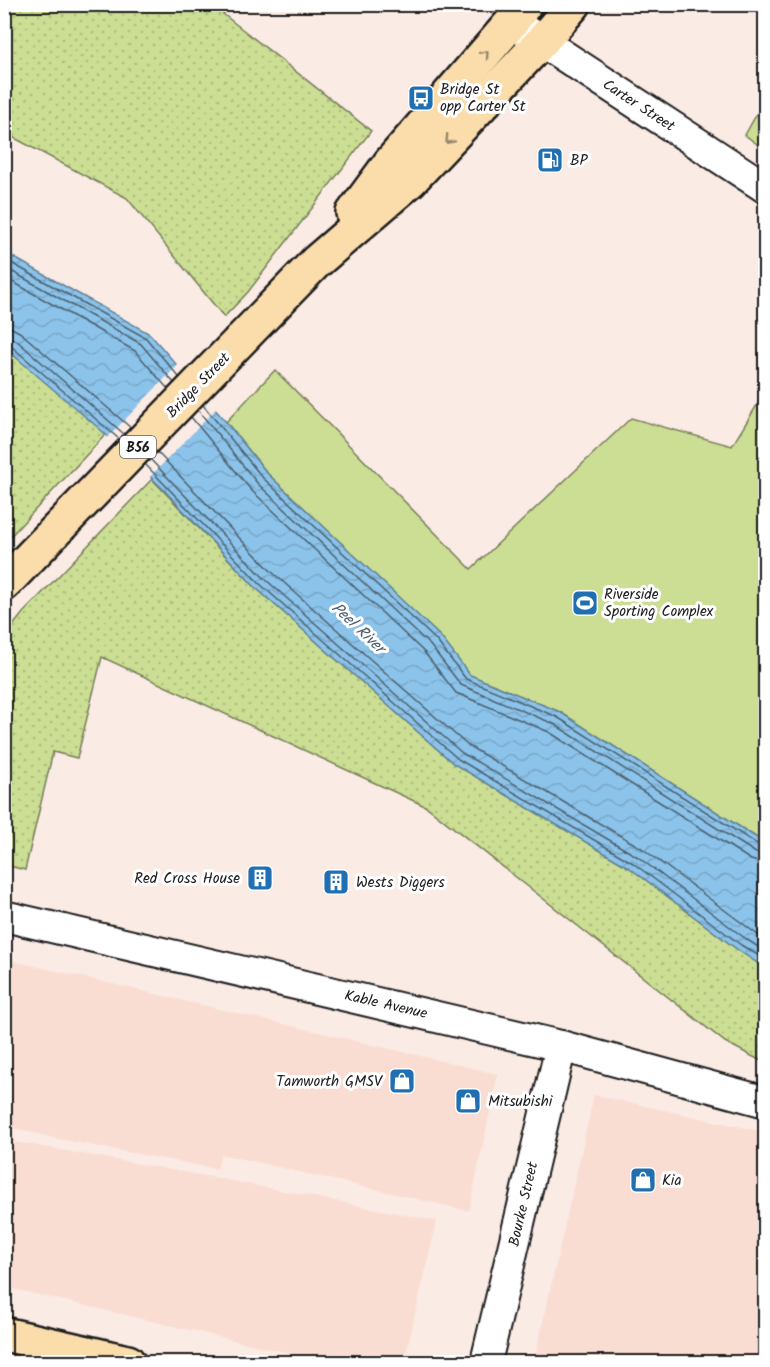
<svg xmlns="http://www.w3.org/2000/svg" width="770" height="1367" font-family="Kalam,sans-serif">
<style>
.built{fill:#f9ddd3}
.park{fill:url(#park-dots);stroke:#747d58;stroke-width:1.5}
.pitch{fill:#cbde93;stroke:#747d58;stroke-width:1.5}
.water{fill:url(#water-waves);stroke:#5f8098;stroke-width:1.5}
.pier{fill:#fbebe5}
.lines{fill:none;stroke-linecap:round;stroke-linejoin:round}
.shore{stroke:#495f6e;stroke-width:1.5}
.minor-casing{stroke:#1c1c1c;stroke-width:34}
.major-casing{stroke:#1c1c1c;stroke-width:38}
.minor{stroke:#fff;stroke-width:30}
.major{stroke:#fbddab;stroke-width:33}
.oneway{stroke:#97866b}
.labels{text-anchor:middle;stroke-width:6;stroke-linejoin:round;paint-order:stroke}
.shield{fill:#fff;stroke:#606060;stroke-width:1.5}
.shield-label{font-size:14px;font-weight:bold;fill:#1c1c1c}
.poi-label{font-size:15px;fill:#1c1c1c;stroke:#fff;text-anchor:start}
.street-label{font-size:15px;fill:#1c1c1c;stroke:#fff}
.water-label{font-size:16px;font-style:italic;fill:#495f6e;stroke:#fff}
</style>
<defs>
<pattern id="park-dots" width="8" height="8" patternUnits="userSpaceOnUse" patternTransform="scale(1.5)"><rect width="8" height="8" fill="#cbde93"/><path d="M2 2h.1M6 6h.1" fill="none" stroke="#aebe7e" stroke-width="1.8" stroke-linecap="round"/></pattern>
<pattern id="water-waves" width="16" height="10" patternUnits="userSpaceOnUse" patternTransform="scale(1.5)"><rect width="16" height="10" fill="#8cc3ea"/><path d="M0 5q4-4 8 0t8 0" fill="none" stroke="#78a7c8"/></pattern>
</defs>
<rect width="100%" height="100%" fill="#fbebe5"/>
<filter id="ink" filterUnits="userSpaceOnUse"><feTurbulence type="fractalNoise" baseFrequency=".0167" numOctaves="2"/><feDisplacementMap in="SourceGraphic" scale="12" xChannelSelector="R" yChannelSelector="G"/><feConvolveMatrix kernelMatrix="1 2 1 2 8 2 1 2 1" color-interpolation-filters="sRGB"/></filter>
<g filter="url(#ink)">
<g class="built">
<path d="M5 959 498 1074 469 1211 221 1154 217 1169 58 1139 5 1126Z"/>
<path d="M594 1095 765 1132V1362H534Z"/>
<path d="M5 1140 217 1178 437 1221 404 1362H328L5 1287Z"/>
</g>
<g class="park">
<path d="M4 5H231L223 14 371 131 248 292 224 317 127 198 5 133Z"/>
<path d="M4 324 121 418 5 542H4Z"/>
<path d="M152 479 256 588 454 764 630 868 738 950 765 968V1063L725 1042 427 807 102 657 77 758 53 752 25 870 5 865 4 637 23 613Z"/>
</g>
<g class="pitch">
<path d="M765 99V150L745 135Z"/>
<path d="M275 370 471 569 631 418 732 446 765 392V843L560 712 470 675 440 637 268 474 226 422Z"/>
</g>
<path class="water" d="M4 252 150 334 226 422 268 474 441 637 470 675 560 712 765 843V968L738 950 630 868 454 764 256 588 162 488 102 431 5 348Z"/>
<path class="pier" d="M179 364 217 408 148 479 106 439Z"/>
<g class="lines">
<g class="shore">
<path d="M4 259 146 338 179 377"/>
<path d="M4 267 141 344 174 383"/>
<path d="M4 277 135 351 168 389"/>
<path d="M4 328H12L21 333 131 428"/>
<path d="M4 337 16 340 124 434"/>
<path d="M4 344 11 346 119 439"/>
<path d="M203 405 263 478 436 640 466 679 557 717 760 846 766 847"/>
<path d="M198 410 258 484 430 645 461 685 554 724 756 853 766 855"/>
<path d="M191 417 251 490 424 652 456 693 549 732 751 860 766 864"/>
<path d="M157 452 272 572 467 745 643 849 766 941"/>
<path d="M150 459 265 579 462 753 638 857 746 939 766 952"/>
<path d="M145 464 260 584 458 759 633 863 741 945 766 960"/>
</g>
<defs>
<g id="minor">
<path d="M512 22 766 188"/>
<path d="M4 916 561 1046 766 1102"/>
<path d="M486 1362 561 1046"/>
</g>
<g id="major">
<path d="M353 213 390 163 512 22 525 4"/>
<path d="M4 584 316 262 411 180 541 42 574 4"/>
<path d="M4 1334 128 1362"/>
</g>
</defs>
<use href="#minor" class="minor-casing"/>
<use href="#major" class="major-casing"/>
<use href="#minor" class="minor"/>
<use href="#major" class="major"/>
</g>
<defs><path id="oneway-chevron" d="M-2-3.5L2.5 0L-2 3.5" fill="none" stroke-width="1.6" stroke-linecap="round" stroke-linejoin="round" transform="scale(1.5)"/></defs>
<g class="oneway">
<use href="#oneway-chevron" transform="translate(485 54) rotate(-49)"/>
<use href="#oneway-chevron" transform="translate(449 140) rotate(133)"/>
</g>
</g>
<defs>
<symbol id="bus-square" viewBox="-11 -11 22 22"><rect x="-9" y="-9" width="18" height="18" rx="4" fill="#1f6fb2" stroke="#fff"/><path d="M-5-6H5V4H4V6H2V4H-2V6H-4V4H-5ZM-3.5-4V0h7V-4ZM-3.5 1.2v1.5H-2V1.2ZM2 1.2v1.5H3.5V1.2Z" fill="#fff"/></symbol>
<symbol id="fuel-square" viewBox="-11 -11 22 22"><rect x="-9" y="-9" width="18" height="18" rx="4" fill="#1f6fb2" stroke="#fff"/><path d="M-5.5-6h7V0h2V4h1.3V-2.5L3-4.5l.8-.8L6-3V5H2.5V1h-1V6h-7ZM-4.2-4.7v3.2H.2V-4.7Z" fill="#fff"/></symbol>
<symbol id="stadium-square" viewBox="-11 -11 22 22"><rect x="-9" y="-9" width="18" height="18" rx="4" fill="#1f6fb2" stroke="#fff"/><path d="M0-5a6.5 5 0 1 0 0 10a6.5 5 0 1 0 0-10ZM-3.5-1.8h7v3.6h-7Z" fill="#fff"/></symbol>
<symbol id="building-square" viewBox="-11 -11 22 22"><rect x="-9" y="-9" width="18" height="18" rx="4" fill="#1f6fb2" stroke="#fff"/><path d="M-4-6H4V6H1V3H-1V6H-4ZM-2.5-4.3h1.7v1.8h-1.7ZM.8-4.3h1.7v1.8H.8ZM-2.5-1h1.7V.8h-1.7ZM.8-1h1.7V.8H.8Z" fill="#fff"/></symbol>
<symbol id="shop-square" viewBox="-11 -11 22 22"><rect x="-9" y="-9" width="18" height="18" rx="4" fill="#1f6fb2" stroke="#fff"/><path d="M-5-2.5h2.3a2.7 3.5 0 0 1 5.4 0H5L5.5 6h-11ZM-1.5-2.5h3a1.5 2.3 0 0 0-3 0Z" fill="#fff"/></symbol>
</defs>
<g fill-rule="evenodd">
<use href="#bus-square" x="406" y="83" width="30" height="30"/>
<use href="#fuel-square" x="535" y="145" width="30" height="30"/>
<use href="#stadium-square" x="570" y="588" width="30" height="30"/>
<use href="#building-square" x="245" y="863" width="30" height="30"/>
<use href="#building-square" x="321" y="867" width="30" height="30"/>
<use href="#shop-square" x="387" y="1066" width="30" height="30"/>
<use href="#shop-square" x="453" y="1086" width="30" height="30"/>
<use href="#shop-square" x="628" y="1165" width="30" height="30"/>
</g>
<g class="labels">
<rect class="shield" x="120" y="436" width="36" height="22" rx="4.5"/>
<g class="shield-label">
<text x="138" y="452">B56</text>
</g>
<g class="poi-label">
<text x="440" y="94">Bridge St<tspan x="440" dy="17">opp Carter St</tspan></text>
<text x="570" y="165">BP</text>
<text x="604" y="599">Riverside<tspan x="604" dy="17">Sporting Complex</tspan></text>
<text x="240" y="883" text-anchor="end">Red Cross House</text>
<text x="356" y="887">Wests Diggers</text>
<text x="382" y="1086" text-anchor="end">Tamworth GMSV</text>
<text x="488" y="1106">Mitsubishi</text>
<text x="662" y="1185">Kia</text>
</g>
<g class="street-label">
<text transform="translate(639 105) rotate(33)" y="5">Carter Street</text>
<text transform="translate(198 385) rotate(-46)" y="5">Bridge Street</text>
<text transform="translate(386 1004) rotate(13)" y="5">Kable Avenue</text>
<text transform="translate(523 1204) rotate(-77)" y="5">Bourke Street</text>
</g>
<g class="water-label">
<text transform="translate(359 627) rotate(43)" y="6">Peel River</text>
</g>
</g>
<rect width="770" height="1367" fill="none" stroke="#fff" stroke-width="24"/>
<rect x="12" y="12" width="746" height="1343" fill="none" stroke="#1c1c1c" stroke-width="2" filter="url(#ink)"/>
</svg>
